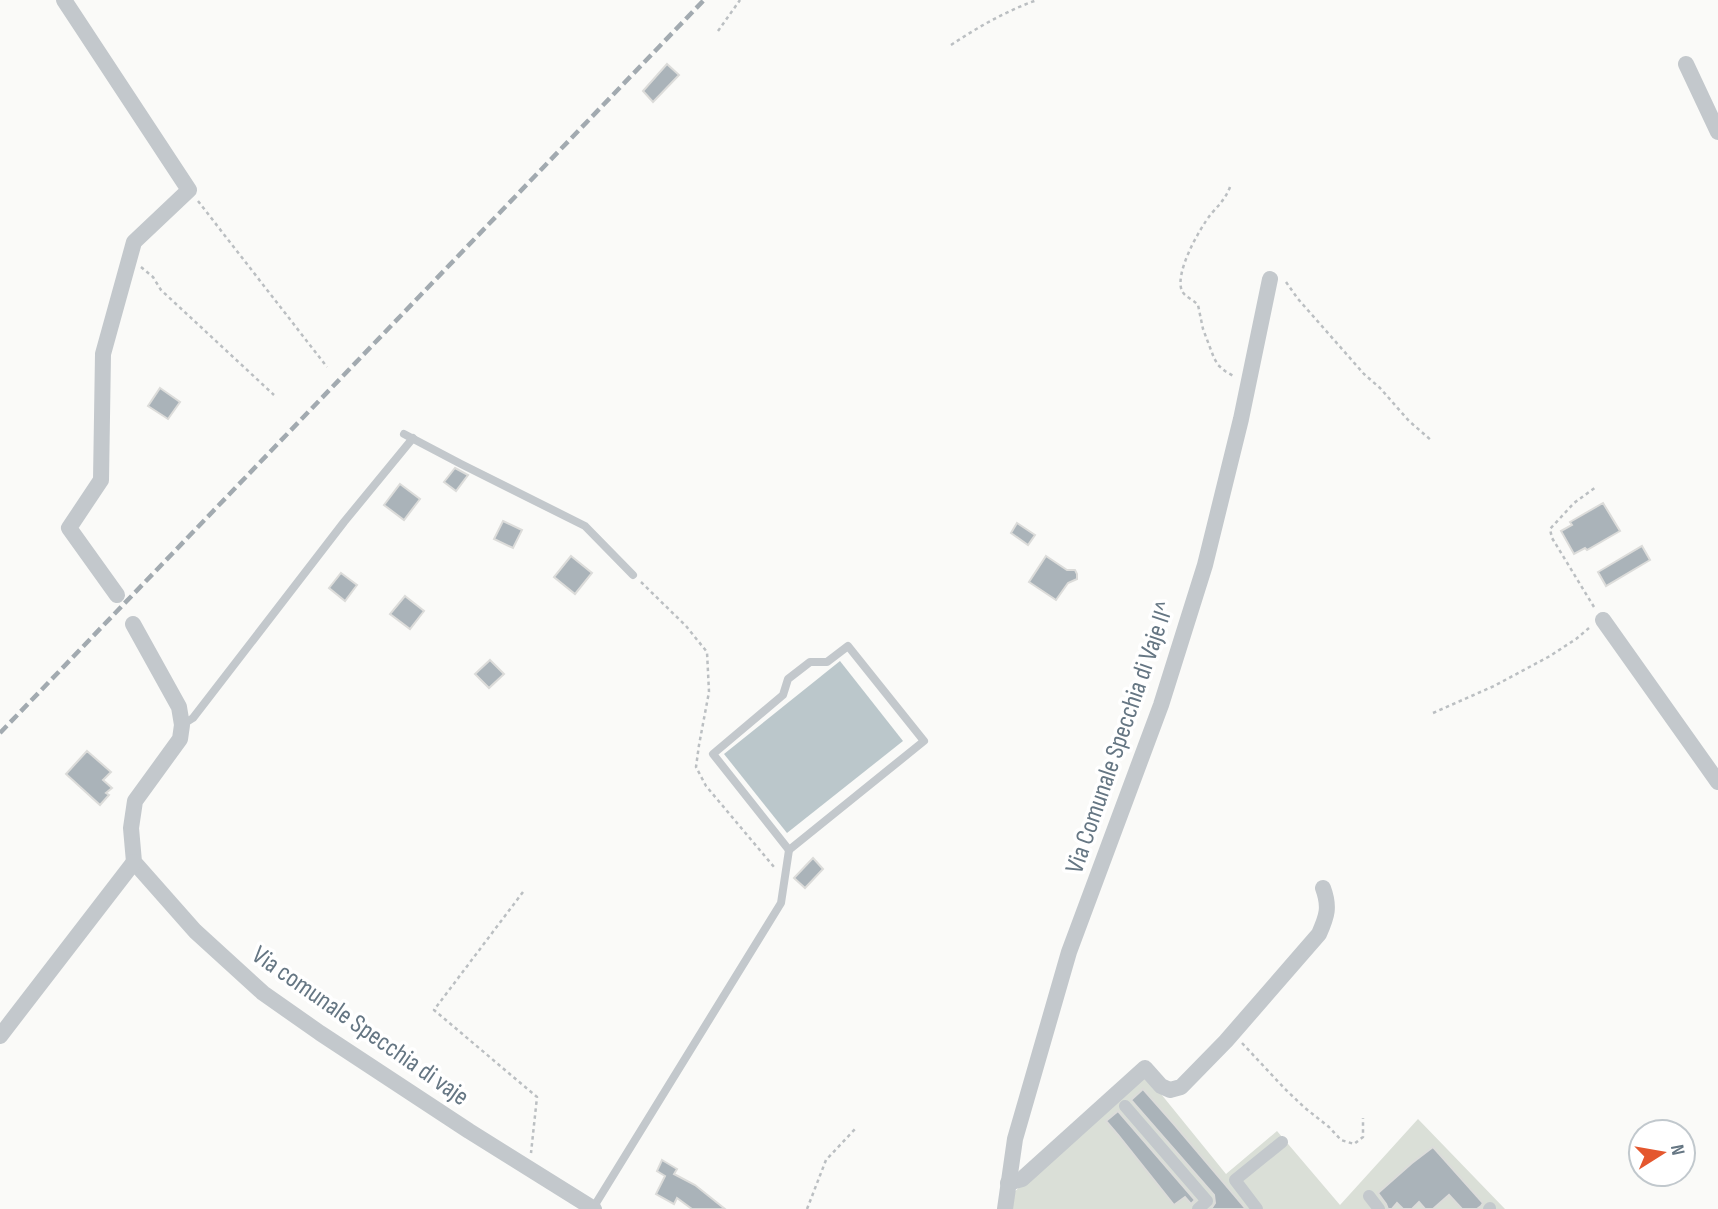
<svg xmlns="http://www.w3.org/2000/svg" width="1718" height="1209" font-family="'Sofia Sans Condensed',sans-serif">
<style>
.green{fill:#dadfd7}
.water{fill:#bbc7cb}
.building{fill:#aab3b9;stroke:#dcdcda;stroke-width:2}
.lines{fill:none;stroke-linecap:round;stroke-linejoin:round}
.path{stroke:#bbbfc2;stroke-width:2.5;stroke-dasharray:3.5 3.5;stroke-linecap:butt}
.service{stroke:#c3c8cc;stroke-width:8}
.pedestrian{stroke:#c3c8cc;stroke-width:12}
.minor{stroke:#c3c8cc;stroke-width:16}
.rail{stroke:#a2aab0;stroke-width:4.5;stroke-dasharray:10 5;stroke-linecap:butt}
.labels{text-anchor:middle;stroke-width:7;stroke-linejoin:round;paint-order:stroke}
.street-label{font-size:26px;fill:#657683;stroke:#fff}
</style>
<rect width="100%" height="100%" fill="#fafaf8"/>
<path class="green" d="M1144 1073 1226 1174 1277 1131 1340 1205 1418 1119 1505 1209H1012L1013 1193Z"/>
<path class="water" d="M840 661 903 741 787 833 724 754Z"/>
<g class="building">
<path d="M667 64 679 75 653 102 643 91Z"/>
<path d="M160 388 180 402 168 419 148 406Z"/>
<path d="M455 468 468 475 456 491 444 482Z"/>
<path d="M400 484 420 499 404 520 384 505Z"/>
<path d="M1603 503 1620 531 1587 550 1585 548 1574 554 1561 531 1572 525 1570 522Z"/>
<path d="M503 521 522 530 513 548 494 539Z"/>
<path d="M1017 523 1035 535 1028 545 1011 533Z"/>
<path d="M1642 546 1650 560 1606 586 1598 572Z"/>
<path d="M571 556 592 573 575 594 554 577Z"/>
<path d="M1046 556 1067 570H1075L1077 574V579L1068 583 1056 600 1029 582Z"/>
<path d="M341 573 357 585 345 601 329 588Z"/>
<path d="M405 596 424 611 410 629 390 614Z"/>
<path d="M490 660 504 674 489 688 475 674Z"/>
<path d="M87 751 111 772 103 780 112 788 106 793 109 795 100 805 66 774Z"/>
<path d="M813 858 823 869 805 888 794 878Z"/>
<path d="M1143 1089 1173 1123 1246 1209H1211L1215 1203 1214 1195 1131 1100Z"/>
<path d="M1118 1111 1195 1200 1191 1204 1185 1197 1174 1205 1118 1135 1106 1121Z"/>
<path d="M1433 1147 1483 1203 1481 1206 1477 1209H1462L1449 1195 1433 1209H1425L1419 1202 1412 1209H1403L1397 1203 1392 1209H1388L1386 1204 1378 1193 1412 1163Z"/>
<path d="M662 1160 677 1169 674 1174 695 1185 725 1209H692L677 1198 674 1204 656 1194 665 1176 657 1171Z"/>
</g>
<g class="lines">
<g class="path">
<path d="M718 31 740 0"/>
<path d="M951 45C978 27 1006 11 1037 0"/>
<path d="M1230 187C1226 198 1219 205 1211 214 1200 228 1174 273 1182 291 1186 298 1193 299 1198 305L1203 329 1214 358 1218 365 1225 371 1235 377"/>
<path d="M198 201 327 367"/>
<path d="M141 267 153 277 161 290 274 395"/>
<path d="M1286 282 1298 299 1364 374 1380 388 1409 421 1432 441"/>
<path d="M641 582 686 626 707 652 709 692 699 745 696 767 706 786 774 867"/>
<path d="M1594 607 1552 538 1550 529 1574 503 1596 487"/>
<path d="M1433 713 1494 686 1550 656 1576 639 1589 628"/>
<path d="M523 892 434 1010 537 1097 531 1153"/>
<path d="M1242 1043 1285 1089 1305 1108 1329 1127 1341 1140 1354 1144 1363 1137V1118"/>
<path d="M807 1209 826 1160 856 1128"/>
</g>
<g class="service">
<path d="M404 434 461 464 585 526 633 575"/>
<path d="M848 646 924 741 789 850 713 754 783 695 788 679 810 662H827Z"/>
<path d="M182 725 193 718 344 522 413 438"/>
<path d="M593 1208 781 903 789 850"/>
</g>
<g class="pedestrian">
<path d="M1125 1106 1207 1201 1198 1209"/>
<path d="M1369 1196 1379 1209"/>
<path d="M1257 1209 1235 1180 1282 1142"/>
<path d="M1489 1209 1490 1208"/>
</g>
<g class="minor">
<path d="M64 0 189 190 134 242 103 354 101 480 69 528 117 595"/>
<path d="M1686 64 1718 132"/>
<path d="M1603 620 1718 782"/>
<path d="M133 624 179 707 182 725 180 739 135 801 131 828 134 862 195 931 263 993 320 1033 469 1131 594 1209"/>
<path d="M0 1036 134 862"/>
<path d="M1008 1183 1022 1179 1145 1068 1161 1086 1170 1090 1181 1087 1226 1041 1319 934C1327 916 1330 907 1323 888"/>
<path d="M1005 1209 1015 1139 1069 952 1161 705 1205 565 1241 419 1270 279"/>
</g>
<path class="rail" d="M0 733 704 0"/>
</g>
<g class="labels">
<g class="street-label">
<text transform="translate(1119 737) rotate(-71)" y="9">Via Comunale Specchia di Vaje II^</text>
<text transform="translate(361 1025) rotate(35)" y="9">Via comunale Specchia di vaje</text>
</g>
</g>
<g transform="translate(1662 1153) rotate(79)"><circle r="33" fill="#ffffff" stroke="#c1c8cd" stroke-width="2"/>
<path d="M0-5L12 26L0 18L-12 26Z" fill="#e4572e"/>
<text y="-10" font-size="19" font-weight="bold" text-anchor="middle" fill="#657683">N</text>
</g>
</svg>
